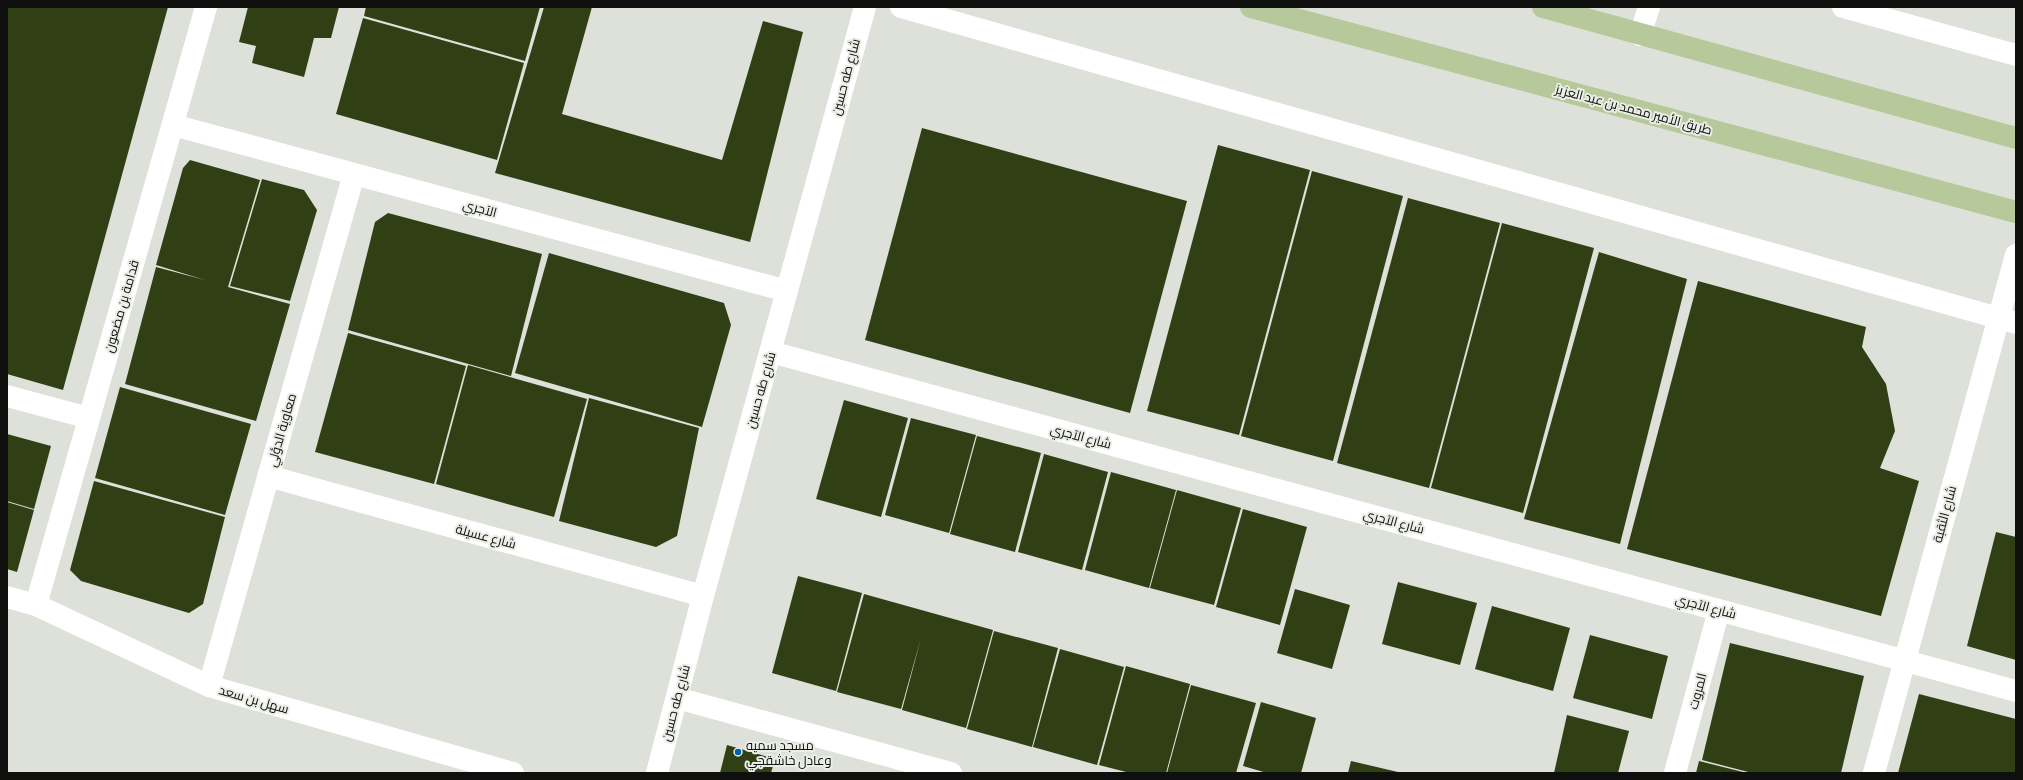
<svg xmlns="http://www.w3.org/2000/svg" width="2023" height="780" font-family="'Source Sans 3',Cairo,sans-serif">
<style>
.building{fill:#313f15}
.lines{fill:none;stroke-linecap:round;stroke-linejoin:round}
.minor{stroke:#fff;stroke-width:22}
.major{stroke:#b7c89a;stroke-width:22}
.poi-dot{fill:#0061ad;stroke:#eaeee6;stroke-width:1.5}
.labels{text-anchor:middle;stroke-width:4;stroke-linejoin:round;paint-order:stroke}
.street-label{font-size:13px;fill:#0f100d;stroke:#eaeee6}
.poi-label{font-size:13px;fill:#0f100d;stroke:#eaeee6;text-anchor:start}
</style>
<rect width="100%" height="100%" fill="#dde1d9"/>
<g class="building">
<path d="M7 7H168L63 390 7 374Z"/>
<path d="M248 7H339L331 38H314L304 77 252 63 256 46 239 42Z"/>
<path d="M366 7H540L525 61 364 16Z"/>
<path d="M544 7H592L562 114 722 160 763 21 803 32 750 242 495 173Z"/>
<path d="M363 18 524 63 497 160 336 114Z"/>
<path d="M922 128 1187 201 1130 413 865 340Z"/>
<path d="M1218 145 1310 170 1239 435 1147 411Z"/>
<path d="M190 160 260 180 228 287 290 304 256 421 125 384 156 267 205 280 156 265 183 168Z"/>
<path d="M1312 171 1403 196 1333 461 1241 436Z"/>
<path d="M262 179 304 190 317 210 290 301 230 286Z"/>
<path d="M1408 198 1500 223 1429 488 1337 463Z"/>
<path d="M388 213 542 254 511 376 348 330 375 222Z"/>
<path d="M1502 223 1594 248 1523 513 1431 488Z"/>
<path d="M1599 252 1687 279 1620 544 1524 519Z"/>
<path d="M549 253 724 303 731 325 702 427 515 373Z"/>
<path d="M1698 281 1866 327 1862 347 1886 384 1895 431 1880 468 1919 481 1881 616 1627 549Z"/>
<path d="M348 333 466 366 434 484 315 452Z"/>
<path d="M468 365 587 399 554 517 436 484Z"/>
<path d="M120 387 251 424 225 515 95 478Z"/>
<path d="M589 398 699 428 677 536 656 547 559 521Z"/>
<path d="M844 400 908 418 881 517 816 499Z"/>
<path d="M911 418 976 435 949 533 885 515Z"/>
<path d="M7 434 51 446 34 509 7 501Z"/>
<path d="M977 436 1041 453 1015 552 950 534Z"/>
<path d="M1044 454 1108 472 1082 570 1018 552Z"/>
<path d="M1111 472 1176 490 1149 588 1085 570Z"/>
<path d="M94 481 225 517 203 604 189 613 81 581 70 570Z"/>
<path d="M1177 490 1241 508 1214 605 1150 588Z"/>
<path d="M7 502 34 510 17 572 7 569Z"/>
<path d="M1243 509 1307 527 1280 625 1216 607Z"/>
<path d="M1996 532 2016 537V660L1967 646Z"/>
<path d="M798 576 862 593 836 691 772 673Z"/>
<path d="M1398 582 1477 603 1460 665 1382 644Z"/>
<path d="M1295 589 1350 605 1332 669 1277 653Z"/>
<path d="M864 594 993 630 966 728 902 710 921 638 901 709 837 692Z"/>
<path d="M1492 606 1570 628 1553 691 1475 669Z"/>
<path d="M994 631 1058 648 1032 747 967 729Z"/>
<path d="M1590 635 1668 656 1652 719 1573 698Z"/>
<path d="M1730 643 1864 676 1841 773H1752L1702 760Z"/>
<path d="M1060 649 1124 667 1097 765 1033 747Z"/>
<path d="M1126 666 1190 684 1166 773H1130L1099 765Z"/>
<path d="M1191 685 1256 703 1236 773H1167Z"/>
<path d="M1919 694 2016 719V773H1898Z"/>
<path d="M1261 702 1316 718 1301 773H1267L1243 766Z"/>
<path d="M1567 715 1629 731 1618 773H1554Z"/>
<path d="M727 745 775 759 771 773H720Z"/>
<path d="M1351 761 1398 772V773H1348Z"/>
<path d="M1699 761 1743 772V773H1696Z"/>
</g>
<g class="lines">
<g class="minor">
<path d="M901 7 2016 323"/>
<path d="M1843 7 2016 55"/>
<path d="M1640 35 1649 7"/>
<path d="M173 125 787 291"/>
<path d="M771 352 2016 691"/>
<path d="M7 396 89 418"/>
<path d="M268 476 703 596"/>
<path d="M7 597 36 605 209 686 513 773"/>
<path d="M36 605 206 7"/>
<path d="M209 686 354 174"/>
<path d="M677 698 951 773"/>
<path d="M657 773 703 596 865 7"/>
<path d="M1675 773 1719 610"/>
<path d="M1874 773 2016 255"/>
</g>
<g class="major">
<path d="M1251 7 2016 212"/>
<path d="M1543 7 2016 138"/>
</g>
</g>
<circle class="poi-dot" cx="738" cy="752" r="4"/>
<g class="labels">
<g class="street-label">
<text transform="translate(845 77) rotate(-75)" y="5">شارع طه حسين</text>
<text transform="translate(1634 109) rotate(15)" y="5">طريق الأمير محمد بن عبد العزيز</text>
<text transform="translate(480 208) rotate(15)" y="5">الآجري</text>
<text transform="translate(121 306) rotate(-74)" y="5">قدامة بن مضعون</text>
<text transform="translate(760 390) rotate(-74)" y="5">شارع طه حسين</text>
<text transform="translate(281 430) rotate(-74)" y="5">معاوية الدؤلي</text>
<text transform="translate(1081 436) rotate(15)" y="5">شارع الآجري</text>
<text transform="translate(1944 514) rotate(-75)" y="5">شارع الثقبة</text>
<text transform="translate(1394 521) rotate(15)" y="5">شارع الآجري</text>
<text transform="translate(486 536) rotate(15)" y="5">شارع عسيلة</text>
<text transform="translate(1706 606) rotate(15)" y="5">شارع الآجري</text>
<text transform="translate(1697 691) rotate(-75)" y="5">المروت</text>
<text transform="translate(254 699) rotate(16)" y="5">سهل بن سعد</text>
<text transform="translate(675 703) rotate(-75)" y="5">شارع طه حسين</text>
</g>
<g class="poi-label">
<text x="746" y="750">مسجد سميه<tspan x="746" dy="15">وعادل خاشقجي</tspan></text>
</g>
</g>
<rect width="2023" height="780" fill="none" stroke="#0f100d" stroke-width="16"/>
</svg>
